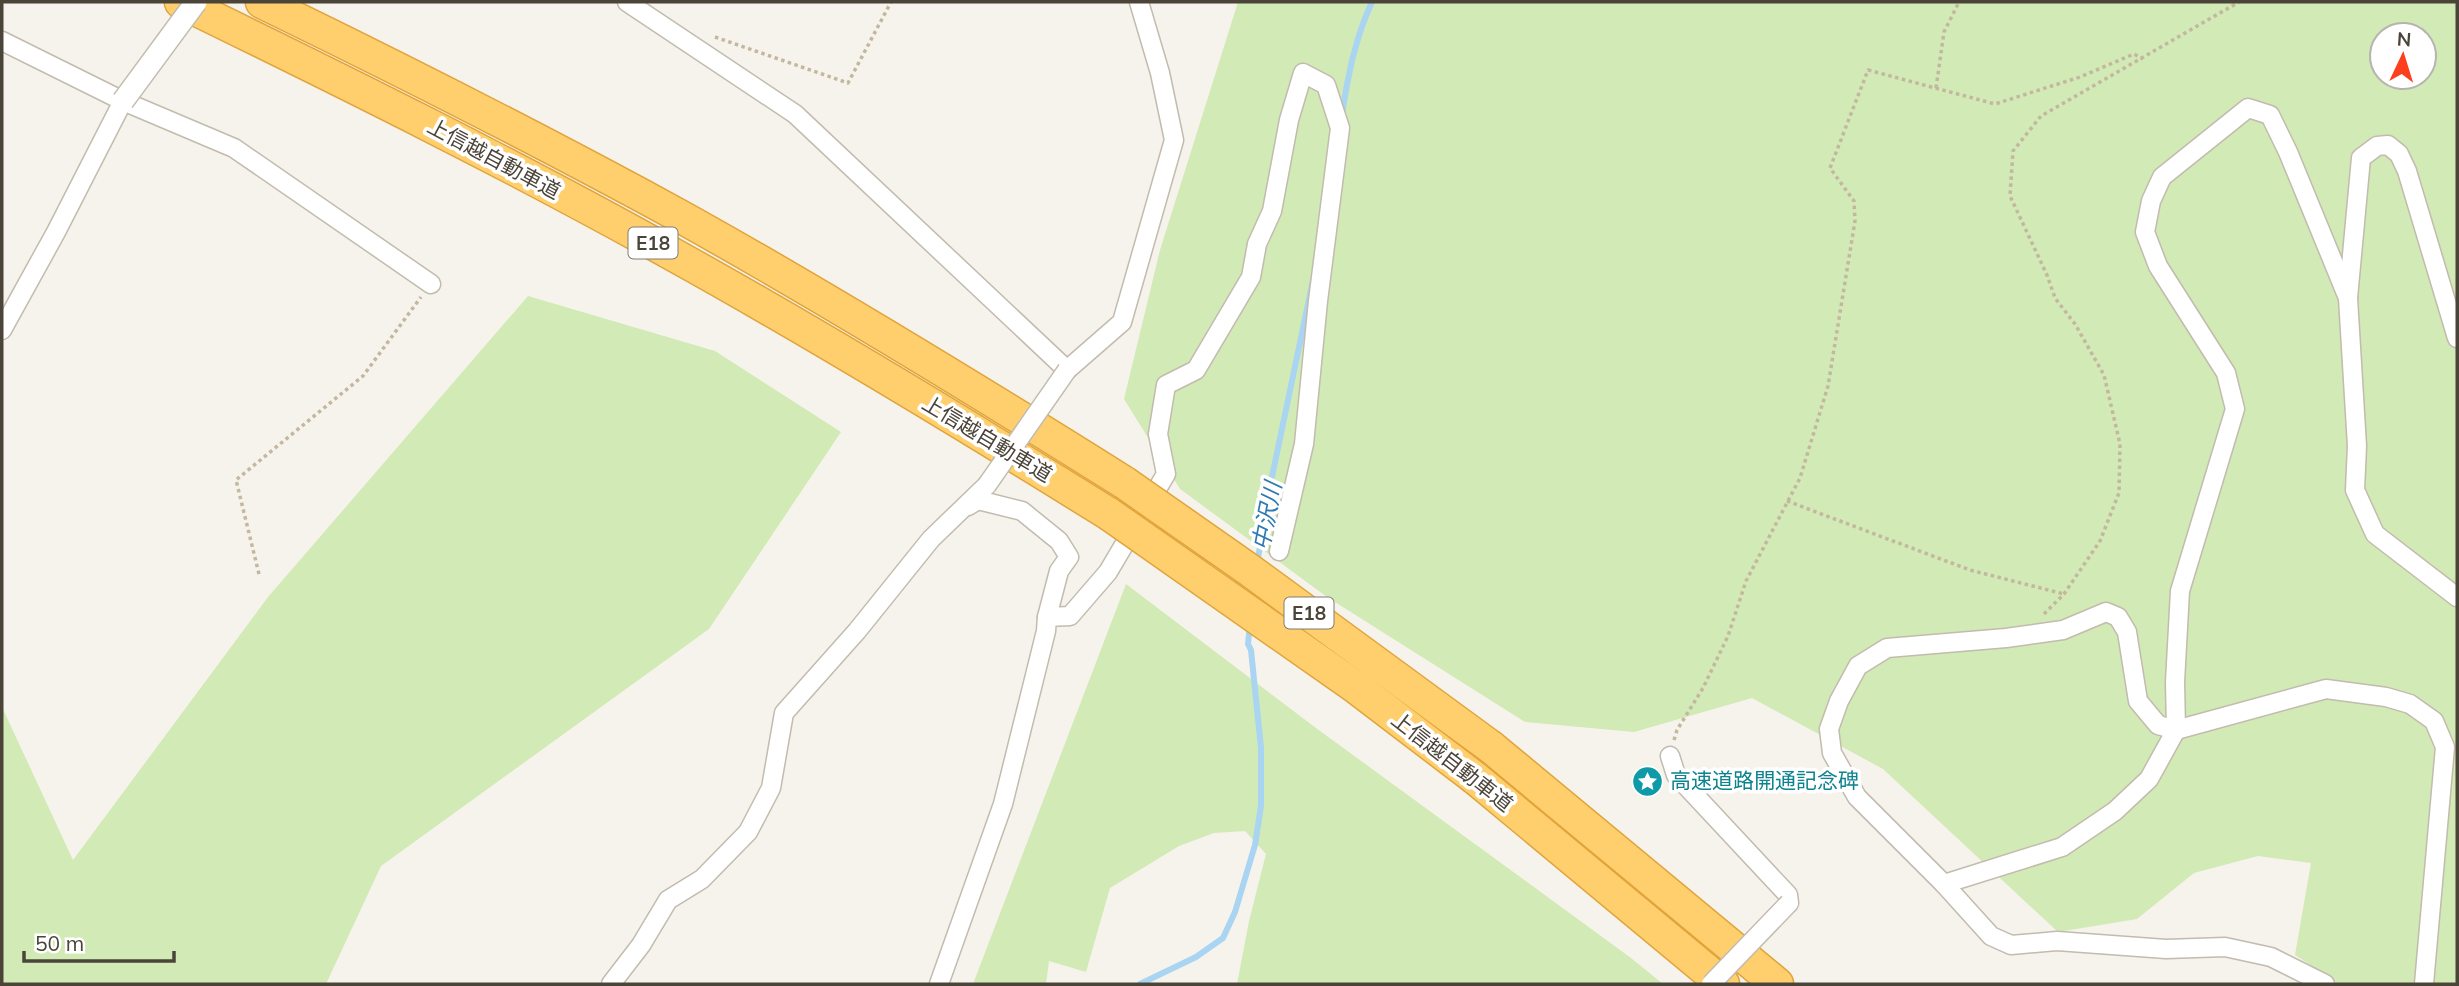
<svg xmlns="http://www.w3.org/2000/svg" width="2459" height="986" font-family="Mulish,'Noto Sans JP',sans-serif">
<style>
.green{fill:#d2eab5;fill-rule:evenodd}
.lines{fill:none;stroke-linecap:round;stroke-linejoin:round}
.stream{stroke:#a9d4f2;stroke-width:6}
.minor-casing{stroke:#c2bbae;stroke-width:21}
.motorway-casing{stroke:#e0a43c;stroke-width:35}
.path{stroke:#c4b79f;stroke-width:3.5;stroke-dasharray:3.5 3.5;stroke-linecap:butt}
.minor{stroke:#fff;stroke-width:18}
.motorway{stroke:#ffcf6e;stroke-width:32}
.minor-bridge-casing{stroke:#c2bbae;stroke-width:21;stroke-linecap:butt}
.tertiary-bridge-casing{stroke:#c2bbae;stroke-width:24;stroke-linecap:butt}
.motorway-bridge-casing{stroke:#e0a43c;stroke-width:35;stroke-linecap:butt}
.minor-bridge{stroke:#fff;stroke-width:18}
.tertiary-bridge{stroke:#fff;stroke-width:21}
.motorway-bridge{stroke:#ffcf6e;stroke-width:32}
.labels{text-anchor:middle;stroke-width:7;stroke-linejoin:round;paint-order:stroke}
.shield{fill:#fff;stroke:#817c74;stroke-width:2}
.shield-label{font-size:19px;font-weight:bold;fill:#4b4439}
.street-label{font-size:21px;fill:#4b4439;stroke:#fff}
.culture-label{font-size:21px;fill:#0d838f;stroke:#fff;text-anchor:start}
.water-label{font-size:23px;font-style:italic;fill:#2e7ab2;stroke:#fff}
</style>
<rect width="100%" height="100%" fill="#f6f3ec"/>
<g class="green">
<path d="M1238 2H2457V984H2339L2295 955 2311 863 2258 856 2194 873 2137 919 2058 932 1883 769 1752 698 1634 732 1525 722 1327 597 1180 489 1124 399 1160 250ZM2382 35H2424V77H2382Z"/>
<path d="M528 296 715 351 841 432 709 629 381 866 326 984H2V707L73 860 268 597Z"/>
<path d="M1126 584 1316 728 1631 958 1663 984H1237L1249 921 1266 854 1245 831 1214 833 1179 846 1110 888 1086 972 1049 961 1046 984H973Z"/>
</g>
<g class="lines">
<g class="stream">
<path d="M1342 114C1348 76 1355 38 1372 2"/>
<path d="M1257 565 1268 496 1313 280"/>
<path d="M1140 984 1196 957 1223 938 1235 912 1255 845 1261 806V748L1251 650 1248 644 1250 624"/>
</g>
<defs>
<g id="minor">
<path d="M627 2 795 114 1067 370 1122 322 1174 140 1160 73 1139 2"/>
<path d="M2 41 123 101 234 148 431 284"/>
<path d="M2 330 56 232 123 101"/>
<path d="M2457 338 2407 171 2399 154 2388 145 2377 146 2361 158 2348 298 2357 446 2355 490 2375 534 2457 597"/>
<path d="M968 506 978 500 1022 511 1059 541 1069 557 1059 571 1047 617"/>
<path d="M1670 756 1676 775 1788 895 1789 903"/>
<path d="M1944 884 2062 847 2115 811 2149 779 2176 730 2175 682 2180 591 2235 409 2226 373 2158 266 2145 232 2151 201 2162 177 2248 108 2270 115 2288 152 2348 298"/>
<path d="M611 984 641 945 668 900 702 879 748 832 771 788 784 713 857 631 931 539 987 485"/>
<path d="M939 984 1003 804 1046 631 1047 617 1070 616 1108 572 1166 474 1158 434 1166 385 1196 370 1251 277 1257 244 1272 211 1289 120 1303 73 1326 85 1340 128 1318 301 1304 444 1279 551"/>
<path d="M2325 984 2271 957 2225 947 2166 949 2057 941 2011 945 1991 936 1944 884 1857 797 1832 753 1829 729 1839 701 1858 666 1887 648 2006 638 2063 630 2106 612 2118 617 2127 632 2138 701 2158 725 2176 730 2326 689 2386 697 2410 704 2434 721 2445 747 2424 984"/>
</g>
<g id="motorway">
<path d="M181 2C347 83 513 165 674 255 822 337 966 425 1109 514"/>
<path d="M262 2C404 71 546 143 685 219 834 302 980 392 1125 483"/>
<path d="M1491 747 1777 984"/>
<path d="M1475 778 1723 984"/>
</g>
</defs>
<use href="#minor" class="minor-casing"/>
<use href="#motorway" class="motorway-casing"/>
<g class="path">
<path d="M715 37 848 83 891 2"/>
<path d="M1936 88 1944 32 1959 2"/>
<path d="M1787 501 1970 570 2064 594"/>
<path d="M259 574 236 480 363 376 421 297"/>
<path d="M2044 614 2064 594 2100 541 2119 493 2120 444 2104 375 2075 324 2055 298 2047 275 2010 196 2013 151 2041 116 2239 2"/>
<path d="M1674 740 1677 730 1703 688 1728 636 1746 581 1800 478 1828 386 1855 221 1854 201 1830 168 1868 70 1995 104 2080 77 2134 54 2143 59"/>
</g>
<use href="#minor" class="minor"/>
<use href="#motorway" class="motorway"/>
<defs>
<g id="minor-bridge">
<path d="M987 485 1067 370"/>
<path d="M1711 984 1789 903"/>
</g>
<path id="tertiary-bridge" d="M123 101 196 2"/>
<g id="motorway-bridge">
<path d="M1125 483 1248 569 1491 747"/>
<path d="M1109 514 1357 688 1475 778"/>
</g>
</defs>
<use href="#minor-bridge" class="minor-bridge-casing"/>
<use href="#tertiary-bridge" class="tertiary-bridge-casing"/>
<use href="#motorway-bridge" class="motorway-bridge-casing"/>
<use href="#minor-bridge" class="minor-bridge"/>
<use href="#tertiary-bridge" class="tertiary-bridge"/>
<use href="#motorway-bridge" class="motorway-bridge"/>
</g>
<defs>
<symbol id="sight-disc" viewBox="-11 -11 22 22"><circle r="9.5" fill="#0f9aa8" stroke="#fff"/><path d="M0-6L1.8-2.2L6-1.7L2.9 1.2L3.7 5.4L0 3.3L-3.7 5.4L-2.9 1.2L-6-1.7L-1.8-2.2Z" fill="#fff"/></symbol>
</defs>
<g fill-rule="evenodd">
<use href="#sight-disc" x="1630" y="764" width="35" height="35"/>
</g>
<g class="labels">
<g class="shield">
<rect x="628.5" y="227.5" width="49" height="31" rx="5"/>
<rect x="1284.5" y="597.5" width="49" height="31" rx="5"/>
</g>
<g class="shield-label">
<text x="653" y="250">E18</text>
<text x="1309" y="620">E18</text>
</g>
<g class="street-label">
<text transform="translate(494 159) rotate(28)" y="7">上信越自動車道</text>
<text transform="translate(987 439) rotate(31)" y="7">上信越自動車道</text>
<text transform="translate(1452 762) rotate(38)" y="7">上信越自動車道</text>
</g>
<g class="culture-label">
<text x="1670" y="788">高速道路開通記念碑</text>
</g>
<g class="water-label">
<text transform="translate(1267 516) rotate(-79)" y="8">中沢川</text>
</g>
</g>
<rect width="2459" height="986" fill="none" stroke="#4b4439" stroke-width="7"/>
<g transform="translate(2403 56) rotate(4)"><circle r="33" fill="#ffffff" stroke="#b7b4b0" stroke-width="2"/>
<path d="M0-5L12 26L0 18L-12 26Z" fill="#fc3f1d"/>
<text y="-10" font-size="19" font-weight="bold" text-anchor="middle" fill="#4b4439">N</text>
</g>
<path d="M24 951v10h150v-10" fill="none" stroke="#4b4439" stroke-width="3.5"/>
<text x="35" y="951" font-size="21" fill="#4b4439" stroke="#ffffff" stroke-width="5" paint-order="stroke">50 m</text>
</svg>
